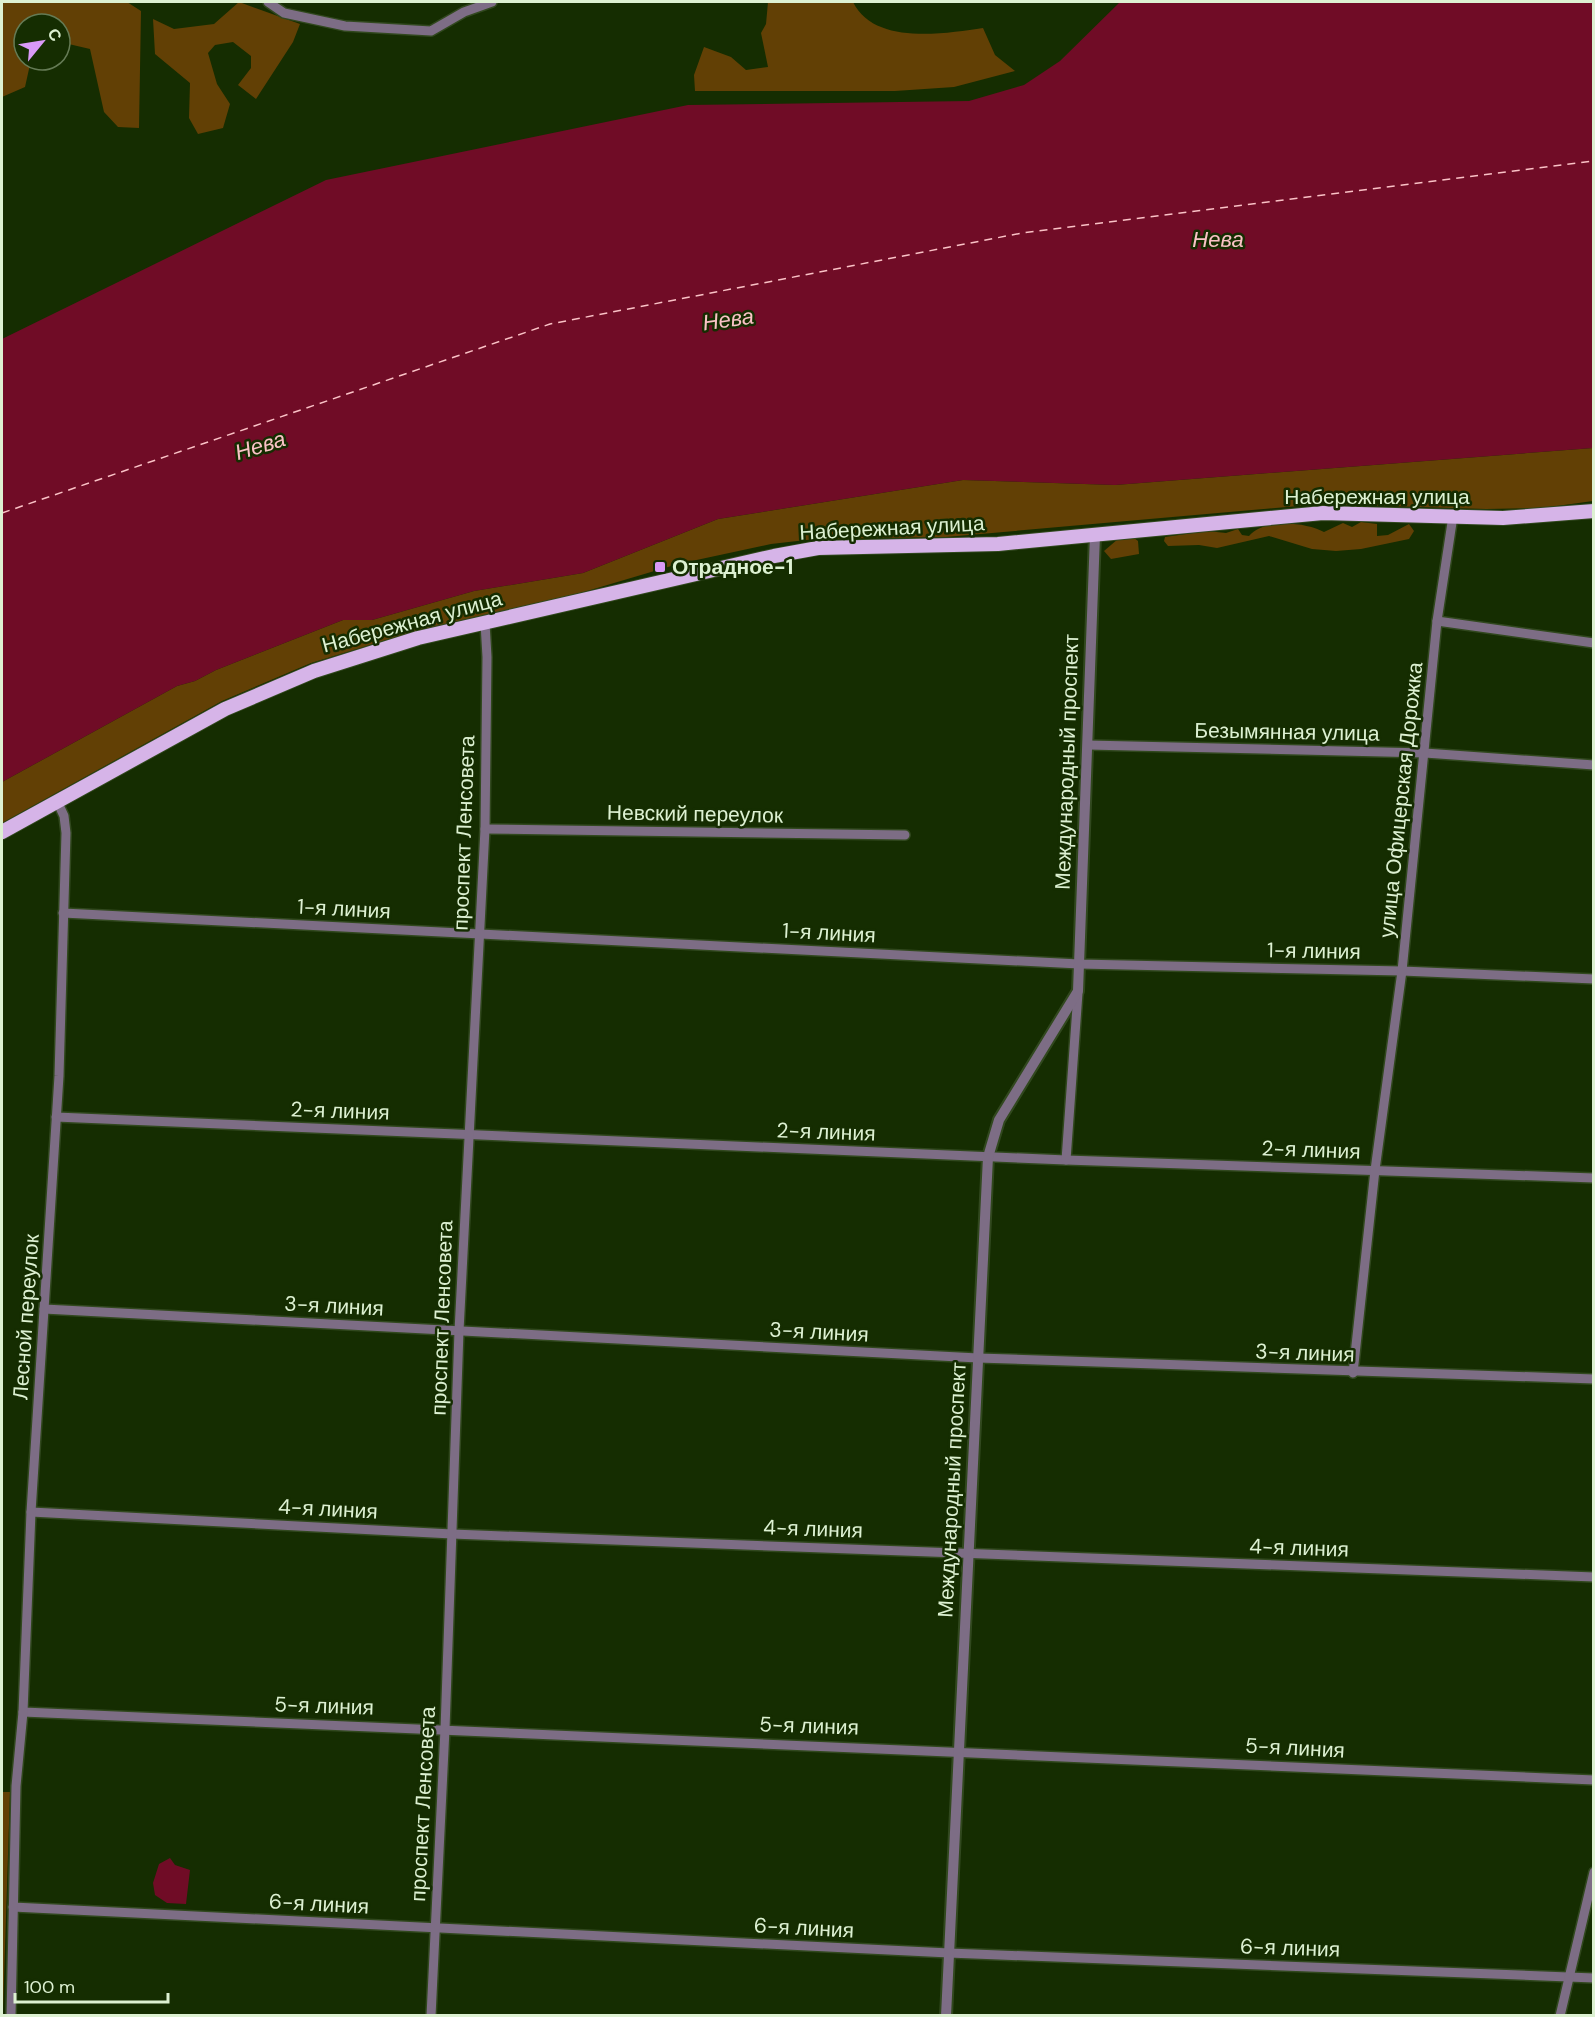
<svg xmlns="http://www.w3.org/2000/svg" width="1595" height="2017" font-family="'DM Sans',sans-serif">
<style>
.green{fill:#624005}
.water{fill:#700c26}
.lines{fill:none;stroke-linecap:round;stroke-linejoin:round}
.ferry{stroke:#fac2c6;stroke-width:1.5;stroke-dasharray:8 6;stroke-linecap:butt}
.minor-casing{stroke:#31481e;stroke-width:12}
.tertiary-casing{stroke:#31481e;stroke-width:14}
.primary-casing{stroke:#31481e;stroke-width:16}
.minor{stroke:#7d6d85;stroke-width:9}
.tertiary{stroke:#7d6d85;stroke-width:10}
.primary{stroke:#d6b4e8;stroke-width:14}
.poi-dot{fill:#d99af7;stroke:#152d01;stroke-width:2}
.labels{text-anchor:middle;stroke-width:5;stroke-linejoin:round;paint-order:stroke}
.street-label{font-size:21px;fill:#ddf1d2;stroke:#152d01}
.poi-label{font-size:21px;font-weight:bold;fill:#ddf1d2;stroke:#152d01;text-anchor:start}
.water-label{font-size:22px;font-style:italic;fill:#fac2c6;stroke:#152d01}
</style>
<rect width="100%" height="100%" fill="#152d01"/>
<g class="green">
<path d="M2 2H127L141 11 139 128 118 127 104 112 90 49 60 42V24H24V60H31L25 87 2 97Z"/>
<path d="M239 2 300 24 293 42 256 99 238 85 251 68V56L233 42 215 45 208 53 217 84 230 104 223 128 198 134 189 118 190 83 155 54 153 19 174 29 214 24Z"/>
<path d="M768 2H853C874 45 943 34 983 28L995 55 1015 71 954 87 895 91H695L694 75 704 47 731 57 746 70 768 67 761 33 766 24Z"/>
<path d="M1593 448V501L1542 508 1486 509 1321 504 946 537 815 539 771 544 678 564 577 594 416 631 311 663 222 701 2 823V782L177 686 195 681 216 670 343 620H372L474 591 583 573 718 519 963 480 1115 485Z"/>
<path d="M1361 522 1377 524V536L1388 535 1409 524 1414 531 1409 539 1361 549 1336 551 1312 549 1269 536 1217 548 1199 545 1168 546 1164 541 1165 537 1207 531 1226 533 1238 529 1242 535 1249 536C1265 518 1305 522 1324 532L1343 523 1352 527Z"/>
<path d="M1134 538 1138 541 1139 554 1111 559 1104 551 1118 539Z"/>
<path d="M2 1792H10L3 2010H2Z"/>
</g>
<g class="water">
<path d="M1120 2H1593V448L1115 485 963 480 718 519 583 573 474 591 372 620H343L216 670 195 681 177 686 2 782V339L326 180 688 105 969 101 1024 85 1060 61Z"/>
<path d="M170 1858 175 1865 190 1870 186 1904 167 1903 155 1895 153 1883 159 1864Z"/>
</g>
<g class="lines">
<path class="ferry" d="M2 513 550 324 1022 233 1594 161"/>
<defs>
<g id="minor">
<path d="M268 2 284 13 345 26 431 31 464 12 492 2"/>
<path d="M1437 621 1594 643"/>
<path d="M1088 745 1425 753 1594 765"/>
<path d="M485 829 905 835"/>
<path d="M63 913 1079 964 1402 971 1594 979"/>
<path d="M56 1117 1066 1160 1594 1178"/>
<path d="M1066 1160 1078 993"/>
<path d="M44 1309 978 1358 1594 1379"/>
<path d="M1353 1373 1375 1170 1402 971 1437 621 1453 516"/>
<path d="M31 1512 452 1534 1594 1577"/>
<path d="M23 1712 1594 1780"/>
<path d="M13 1907 949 1953 1594 1978"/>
<path d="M11 2016 16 1786 23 1712 31 1512 59 1076 66 833 64 816 57 801"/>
<path d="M431 2016 445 1729 459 1331 485 829 487 657 485 623"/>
<path d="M1560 2016 1594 1872"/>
</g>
<path id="tertiary" d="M946 2016 988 1157 999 1120 1078 991 1095 535"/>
<path id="primary" d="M2 832 225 709 314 671 418 638 774 556 818 548 998 544 1323 513 1503 518 1594 511"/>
</defs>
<use href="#minor" class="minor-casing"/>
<use href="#tertiary" class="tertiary-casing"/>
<use href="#primary" class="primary-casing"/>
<use href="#minor" class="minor"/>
<use href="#tertiary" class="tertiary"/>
<use href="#primary" class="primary"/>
</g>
<rect class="poi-dot" x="654" y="561" width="12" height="12" rx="3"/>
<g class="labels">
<g class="street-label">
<text x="1377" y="504">Набережная улица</text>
<text transform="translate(892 528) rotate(-3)" y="7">Набережная улица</text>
<text transform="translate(412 622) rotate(-15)" y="7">Набережная улица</text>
<text transform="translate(1287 732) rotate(1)" y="7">Безымянная улица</text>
<text transform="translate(1067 762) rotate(-88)" y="7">Международный проспект</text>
<text transform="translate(1401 800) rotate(-84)" y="7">улица Офицерская Дорожка</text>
<text transform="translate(695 814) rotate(1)" y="7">Невский переулок</text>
<text transform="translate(464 833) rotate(-88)" y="7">проспект Ленсовета</text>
<text transform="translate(344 909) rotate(3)" y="7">1-я линия</text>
<text transform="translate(829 933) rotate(3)" y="7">1-я линия</text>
<text transform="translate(1314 951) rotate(1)" y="7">1-я линия</text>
<text transform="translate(340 1111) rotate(2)" y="7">2-я линия</text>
<text transform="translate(826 1132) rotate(2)" y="7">2-я линия</text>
<text transform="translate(1311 1150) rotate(2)" y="7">2-я линия</text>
<text transform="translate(334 1306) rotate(3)" y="7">3-я линия</text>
<text transform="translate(26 1317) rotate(-86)" y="7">Лесной переулок</text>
<text transform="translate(442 1318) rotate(-88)" y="7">проспект Ленсовета</text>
<text transform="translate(819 1332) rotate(3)" y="7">3-я линия</text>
<text transform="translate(1305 1353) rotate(2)" y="7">3-я линия</text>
<text transform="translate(952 1490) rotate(-87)" y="7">Международный проспект</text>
<text transform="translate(328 1509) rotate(3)" y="7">4-я линия</text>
<text transform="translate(813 1529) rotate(2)" y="7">4-я линия</text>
<text transform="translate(1299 1548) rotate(2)" y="7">4-я линия</text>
<text transform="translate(324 1706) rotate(2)" y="7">5-я линия</text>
<text transform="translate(809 1726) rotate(2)" y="7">5-я линия</text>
<text transform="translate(1295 1748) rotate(3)" y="7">5-я линия</text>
<text transform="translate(423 1804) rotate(-87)" y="7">проспект Ленсовета</text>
<text transform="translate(319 1904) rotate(3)" y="7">6-я линия</text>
<text transform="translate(804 1928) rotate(3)" y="7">6-я линия</text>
<text transform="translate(1290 1948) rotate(2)" y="7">6-я линия</text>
</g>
<g class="poi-label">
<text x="672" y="574">Отрадное-1</text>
</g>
<g class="water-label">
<text x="1218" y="247">Нева</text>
<text transform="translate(728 319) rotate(-8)" y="8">Нева</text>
<text transform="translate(260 445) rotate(-17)" y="8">Нева</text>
</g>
</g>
<rect width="1595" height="2017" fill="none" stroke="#ddf1d2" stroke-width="6"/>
<g transform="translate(42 42) rotate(60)"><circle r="28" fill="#152d01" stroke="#657b55" stroke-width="1.5"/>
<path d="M0-4.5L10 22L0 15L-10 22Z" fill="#d99af7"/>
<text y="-9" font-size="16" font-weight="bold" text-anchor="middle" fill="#ddf1d2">С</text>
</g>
<path d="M15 1993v9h153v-9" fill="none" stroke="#ddf1d2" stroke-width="3"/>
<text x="24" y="1993" font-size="18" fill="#ddf1d2" stroke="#152d01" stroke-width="4.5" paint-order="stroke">100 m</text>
</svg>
